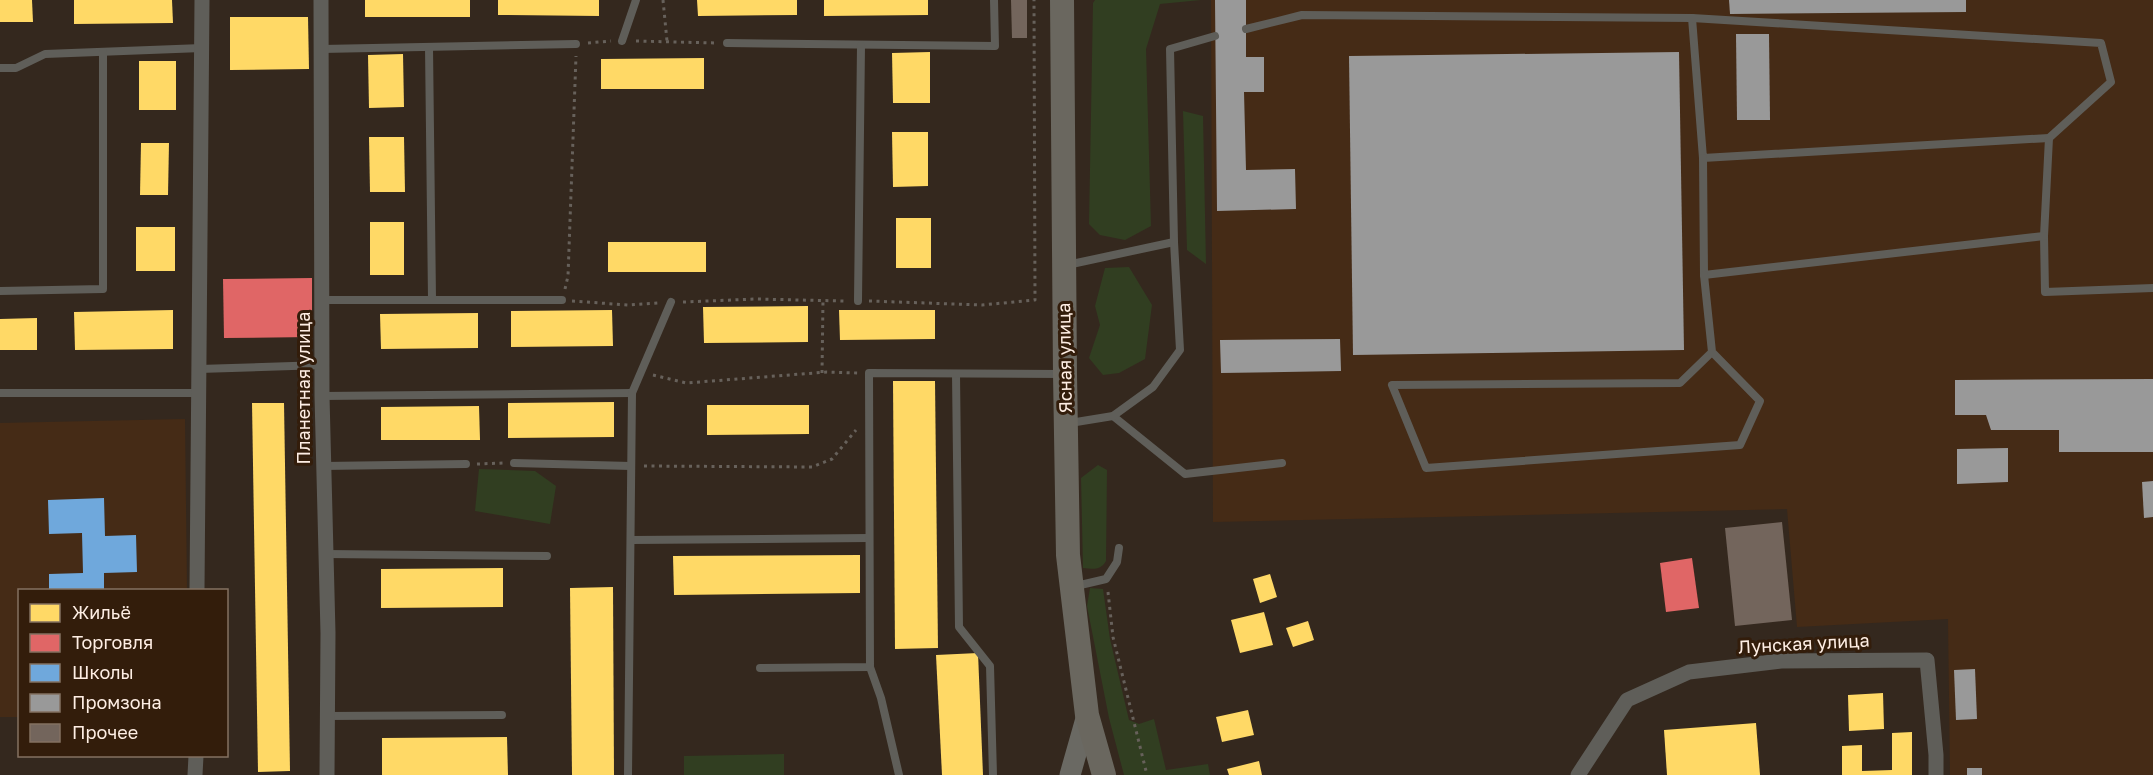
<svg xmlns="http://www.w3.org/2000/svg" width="2153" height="775" font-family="'Golos Text',sans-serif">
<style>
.built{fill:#452b16}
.green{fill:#313e21}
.homes{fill:#ffd966}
.shops{fill:#e06666}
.schools{fill:#6fa8dc}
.industry{fill:#999}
.building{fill:#73655c}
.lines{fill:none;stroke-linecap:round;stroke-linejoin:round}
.path{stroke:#67615b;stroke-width:3;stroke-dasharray:3 4.5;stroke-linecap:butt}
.service{stroke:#5f5e59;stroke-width:8}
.minor{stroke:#5f5e59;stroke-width:15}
.secondary{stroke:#6a6963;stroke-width:21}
.primary{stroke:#6a675f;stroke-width:24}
.labels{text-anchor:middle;stroke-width:6;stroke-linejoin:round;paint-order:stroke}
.street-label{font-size:18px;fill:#feeee4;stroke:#331d0b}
</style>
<rect width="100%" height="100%" fill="#34281e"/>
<g class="built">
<path d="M1211 0H2153V775H1950L1948 619 1797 627 1787 509 1213 522Z"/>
<path d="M185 419 187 590H20L19 717H0V423Z"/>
</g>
<g class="green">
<path d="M1095 0H1201L1160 4 1146 49 1151 226 1125 240 1100 235 1089 224 1093 3Z"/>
<path d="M1183 111 1203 116 1206 264 1187 250Z"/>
<path d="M1129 267 1152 305 1145 359 1119 373 1103 375 1089 358 1100 325 1095 306 1105 268Z"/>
<path d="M1098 465 1107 470 1106 561C1100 571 1093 569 1083 568L1081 478Z"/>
<path d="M479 469 535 471 556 486 550 524 475 511Z"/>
<path d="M1090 588 1103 589 1110 639 1129 720 1139 724 1154 719 1166 770 1208 764 1210 775H1124L1109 718 1087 606Z"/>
<path d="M784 754V775H684V756Z"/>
</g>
<g class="homes">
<path d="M0 0H32L33 22H0Z"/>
<path d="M74 0H172L173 23 74 24Z"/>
<rect x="365" y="0" width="105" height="17"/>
<path d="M498 0H599V16L498 15Z"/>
<path d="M697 0H797V15L698 16Z"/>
<path d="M824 0H928V15L824 16Z"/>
<path d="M230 17H308L309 69 230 70Z"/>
<path d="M930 52V103H893L892 53Z"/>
<path d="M403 54 404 107 369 108 368 55Z"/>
<path d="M704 58V89H601V59Z"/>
<rect x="139" y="61" width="37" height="49"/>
<path d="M892 132H928V186L893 187Z"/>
<path d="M369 137H404L405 192H370Z"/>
<path d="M141 143H169L168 195H140Z"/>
<rect x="896" y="218" width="35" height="50"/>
<rect x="370" y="222" width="34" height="53"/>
<rect x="136" y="227" width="39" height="44"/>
<rect x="608" y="242" width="98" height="30"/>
<path d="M808 306V342L704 343 703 307Z"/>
<path d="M173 310V349L75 350 74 312Z"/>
<path d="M612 310 613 346 511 347V311Z"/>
<path d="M839 310H935V339L840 340Z"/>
<path d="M478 313V348L381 349 380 314Z"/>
<path d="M37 318V350H0V319Z"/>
<path d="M893 381H935L938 648 895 649Z"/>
<path d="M614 402V437L508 438V403Z"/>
<path d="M252 403H284L290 771 258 772Z"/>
<path d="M707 405H809V434L707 435Z"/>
<path d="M479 406 480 440H381V407Z"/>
<path d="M860 555V593L674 595 673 556Z"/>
<path d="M503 568V607L381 608V569Z"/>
<path d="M1270 574 1277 597 1260 603 1253 579Z"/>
<path d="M613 587 614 775H572L570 588Z"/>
<path d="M1264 612 1273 645 1240 653 1231 620Z"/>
<path d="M1308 621 1314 640 1293 647 1286 628Z"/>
<path d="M978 653 983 775H942L936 655Z"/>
<path d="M1883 693 1884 729 1849 731 1848 695Z"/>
<path d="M1248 710 1254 735 1222 742 1216 717Z"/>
<path d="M1756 723 1760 775H1667L1664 730Z"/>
<path d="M1912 732V775H1842V746L1862 745V771L1892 770V733Z"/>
<path d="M507 737 508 775H382V738Z"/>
<path d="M1259 761 1262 775H1229L1227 769Z"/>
</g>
<g class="shops">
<path d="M312 278V337L224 338 223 279Z"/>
<path d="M1692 558 1699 608 1666 612 1660 563Z"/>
</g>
<path class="schools" d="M104 498 105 536 136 535 137 572 104 573V590H49V574L83 573 82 533 49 534 48 500Z"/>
<g class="industry">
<path d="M1215 0H1246V57H1264V92H1244L1246 170 1295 169 1296 209 1217 211Z"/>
<path d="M1729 0H1966V12L1730 14Z"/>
<path d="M1736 34H1769L1770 120H1737Z"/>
<path d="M1679 52 1684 350 1353 355 1349 56Z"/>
<path d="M1340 339 1341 371 1221 373 1220 340Z"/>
<path d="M2153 379V452H2059V430H1991L1986 415H1955V380Z"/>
<path d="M2008 448V482L1957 484V449Z"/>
<path d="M2153 481V517L2144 518 2142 482Z"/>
<path d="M1975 669 1977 719 1956 720 1954 670Z"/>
<rect x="1967" y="768" width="15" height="7"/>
</g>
<g class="building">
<path d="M1011 0H1027V38H1012Z"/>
<path d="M1782 522 1792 620 1735 626 1725 528Z"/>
</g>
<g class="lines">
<g class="path">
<path d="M663 0 667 41"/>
<path d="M636 41 716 43"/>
<path d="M588 43 611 41"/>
<path d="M565 289 568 276 576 56"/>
<path d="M572 301 628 305 659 303"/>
<path d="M869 301 982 305 1035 300 1034 0"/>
<path d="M683 302 756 299 844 301"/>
<path d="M822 373 823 300"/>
<path d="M653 375 686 383 827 372 858 373"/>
<path d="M477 464 503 463"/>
<path d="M644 466 812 467 832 459 856 430"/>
<path d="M1108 592 1113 637 1147 775"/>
</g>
<g class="service">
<path d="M1692 18 1703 158 2049 138"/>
<path d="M1246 29 1302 15 1692 18 2101 43 2111 82 2049 138 2044 236 2045 292 2153 288"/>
<path d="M622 41 636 0"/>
<path d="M727 43 995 46 994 0"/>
<path d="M429 47 432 299"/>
<path d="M322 49 576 44"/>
<path d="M0 68H16L45 54 202 48"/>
<path d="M1703 158 1704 275 2044 236"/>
<path d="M1067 265 1174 242"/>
<path d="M1704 275 1712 352 1760 401 1740 445 1426 468 1392 385 1680 383 1712 352"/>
<path d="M0 291 103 289V52"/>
<path d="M323 300H562"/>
<path d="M858 301 861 46"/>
<path d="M199 369 323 365"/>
<path d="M956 374 959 627 990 666 993 775"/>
<path d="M0 393H199"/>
<path d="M322 396 632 393"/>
<path d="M1113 416 1185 474 1282 463"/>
<path d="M1070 423 1113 416 1153 387 1180 350 1174 242 1170 49 1215 36"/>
<path d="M514 463 631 466"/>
<path d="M323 466 466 464"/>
<path d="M631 540 869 538"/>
<path d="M325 554 547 556"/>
<path d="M1076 586 1106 579 1117 562 1119 548"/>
<path d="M870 667 881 698 899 775"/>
<path d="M760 668 870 667 869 373 1063 374"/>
<path d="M328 716 502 715"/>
<path d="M628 775 632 393 671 302"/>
</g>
<g class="minor">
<path d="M321 0 322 396 328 633 327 775"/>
<path d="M197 590 202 0"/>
<path d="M195 775 196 756"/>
<path d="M1578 775 1627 700 1689 672 1781 661 1927 660 1936 755V775"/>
</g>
<path class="secondary" d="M1070 775 1087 715"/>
<path class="primary" d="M1062 0 1065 374 1068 555 1087 715 1104 775"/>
</g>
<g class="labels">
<g class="street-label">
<text transform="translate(1065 358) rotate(-91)" y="6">Ясная улица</text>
<text transform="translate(304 388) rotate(-90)" y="6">Планетная улица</text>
<text transform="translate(1804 644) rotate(-3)" y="6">Лунская улица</text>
</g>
</g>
<rect x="18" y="589" width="210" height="168" fill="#331d0b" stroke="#847162" stroke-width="1.5"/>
<rect x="30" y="604" width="30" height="18" fill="#ffd966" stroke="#847162" stroke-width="1.5"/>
<text x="72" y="619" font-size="18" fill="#feeee4">Жильё</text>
<rect x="30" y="634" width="30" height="18" fill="#e06666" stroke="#847162" stroke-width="1.5"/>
<text x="72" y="649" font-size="18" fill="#feeee4">Торговля</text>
<rect x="30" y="664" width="30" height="18" fill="#6fa8dc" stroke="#847162" stroke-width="1.5"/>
<text x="72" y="679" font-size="18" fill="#feeee4">Школы</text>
<rect x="30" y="694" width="30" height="18" fill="#999999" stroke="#847162" stroke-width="1.5"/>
<text x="72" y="709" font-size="18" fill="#feeee4">Промзона</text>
<rect x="30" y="724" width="30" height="18" fill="#73655c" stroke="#847162" stroke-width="1.5"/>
<text x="72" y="739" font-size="18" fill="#feeee4">Прочее</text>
</svg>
